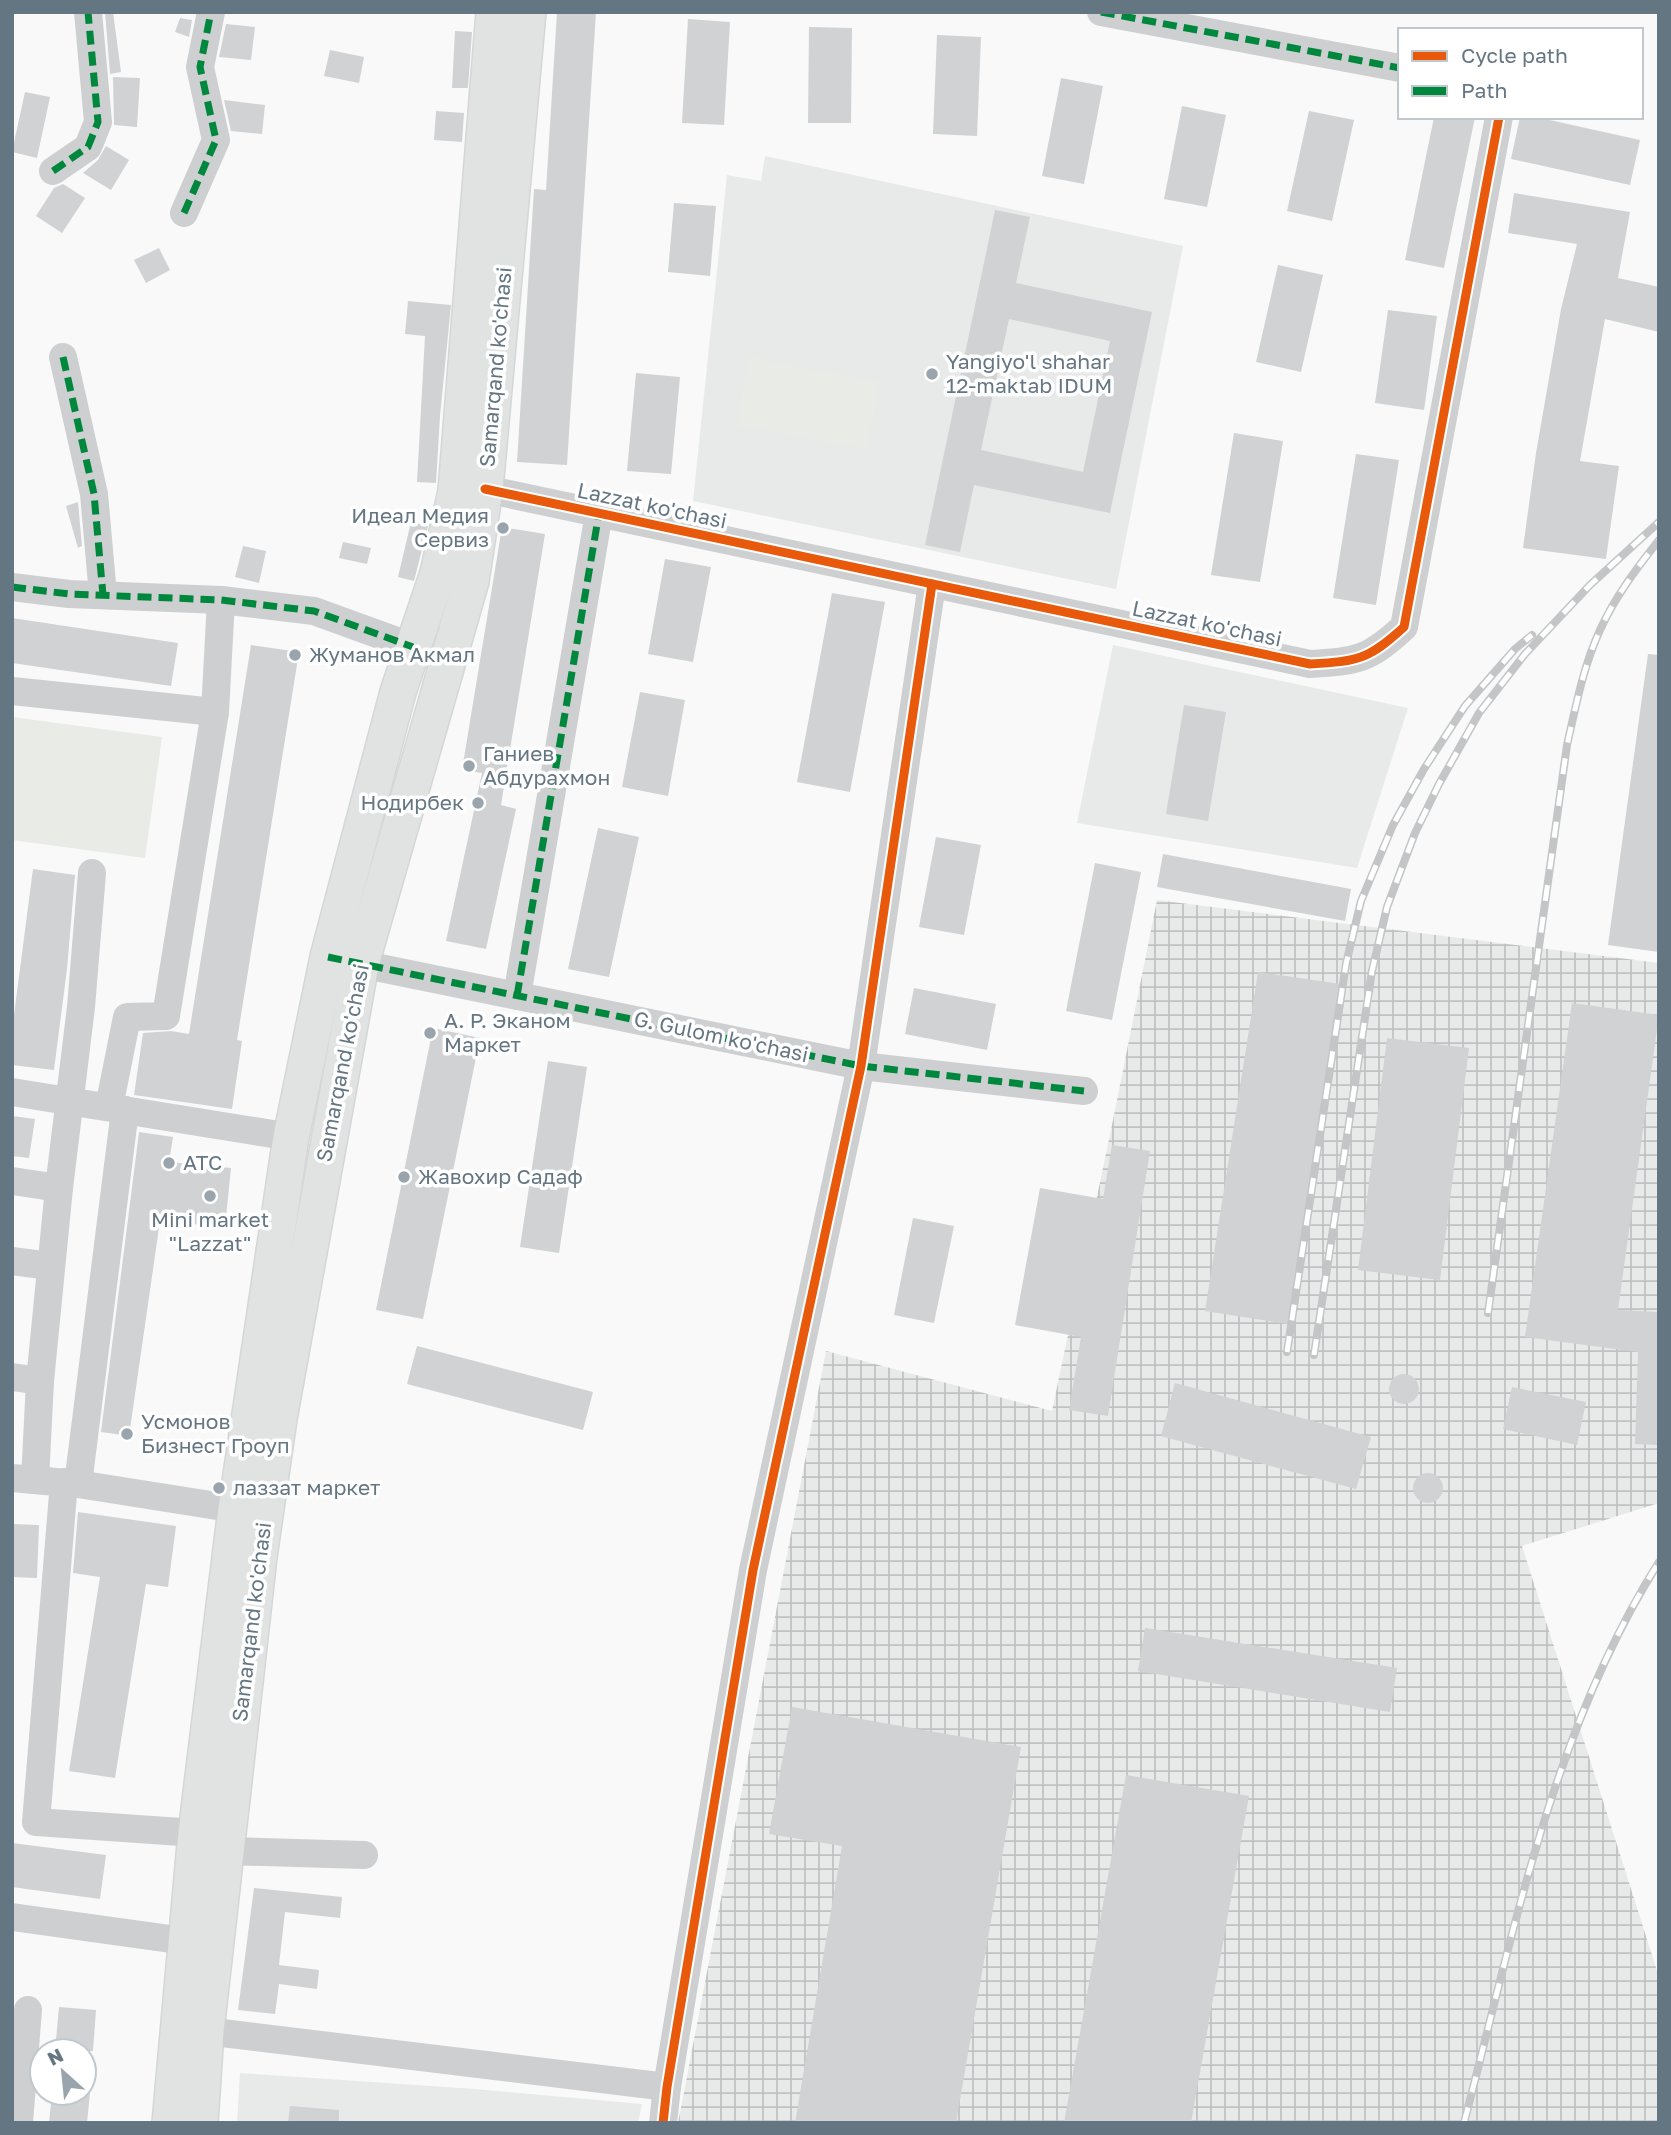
<svg xmlns="http://www.w3.org/2000/svg" width="1671" height="2135" font-family="'Golos Text',sans-serif">
<style>
.built{fill:#e8e9e9}
.industrial{fill:url(#industrial-grid)}
.green{fill:#e8ebe6}
.building{fill:#d0d2d3;fill-rule:evenodd}
.lines{fill:none;stroke-linecap:round;stroke-linejoin:round}
.major-casing{stroke:#d5d6d7;stroke-width:38}
.minor{stroke:#cecfd0;stroke-width:28}
.major{stroke:#e1e2e2;stroke-width:35}
.rail-casing{stroke:#c3c5c6;stroke-width:8}
.rail{stroke:#fff;stroke-width:5;stroke-dasharray:16;stroke-linecap:butt}
.quiet{stroke:#00873e;stroke-width:7;stroke-dasharray:14 7;stroke-linecap:butt}
.cycleway-casing{stroke:#fff;stroke-width:13}
.cycleway{stroke:#e8590c;stroke-width:9}
.poi-dot{fill:#99a4ac;stroke:#fff;stroke-width:2.5}
.labels{text-anchor:middle;stroke-width:7;stroke-linejoin:round;paint-order:stroke}
.poi-label{font-size:21px;fill:#657683;stroke:#fff;text-anchor:start}
.street-label{font-size:21px;fill:#657683;stroke:#fff}
</style>
<defs>
<pattern id="industrial-grid" width="8" height="8" patternUnits="userSpaceOnUse" patternTransform="scale(1.75)"><rect width="8" height="8" fill="#e8e9e9"/><path d="M0 4h8M4 0v8" fill="none" stroke="#c0c1c2"/></pattern>
</defs>
<rect width="100%" height="100%" fill="#f9f9f9"/>
<g class="built">
<path d="M765 156 1183 246 1116 589 693 501 727 175 761 181Z"/>
<path d="M1113 645 1408 708 1357 868 1077 823Z"/>
<path d="M240 2073 475 2089 642 2104 638 2123H237Z"/>
</g>
<path class="industrial" d="M1157 900 1659 963V1503L1522 1546 1659 1977V2123H678L826 1351 1052 1411 1112 1125Z"/>
<g class="green">
<path d="M749 357 880 382 867 450 736 425Z"/>
<path d="M12 717 162 737 145 858 12 840Z"/>
</g>
<g class="building">
<path d="M105 12H113L121 72 110 74Z"/>
<path d="M557 12H596L567 465 517 462 534 189 546 190Z"/>
<path d="M180 18 192 20 189 37 175 32Z"/>
<path d="M688 19 730 22 724 125 682 123Z"/>
<path d="M226 24 255 27 251 60 219 57Z"/>
<path d="M809 27 852 28 851 123H808Z"/>
<path d="M455 31 472 32 468 88H452Z"/>
<path d="M937 35 981 37 977 136 933 134Z"/>
<path d="M330 50 364 57 359 83 324 76Z"/>
<path d="M113 77 140 78 137 127 114 125Z"/>
<path d="M1061 78 1103 86 1084 184 1042 176Z"/>
<path d="M25 92 50 97 37 158 12 152Z"/>
<path d="M224 100 265 105 262 134 231 131Z"/>
<path d="M1182 106 1226 115 1207 207 1164 199Z"/>
<path d="M436 111 464 113 462 142 434 140Z"/>
<path d="M1309 111 1354 120 1332 221 1287 211Z"/>
<path d="M1434 117H1475L1444 268 1405 260Z"/>
<path d="M1520 117H1536L1640 140 1630 185 1511 159Z"/>
<path d="M106 146 129 160 111 190 83 173 98 160Z"/>
<path d="M63 184 85 198 62 233 36 216 54 188Z"/>
<path d="M1514 193 1630 212 1618 278 1659 287V332L1605 319 1580 461 1619 466 1606 559 1523 548 1536 453 1561 309 1577 244 1508 233Z"/>
<path d="M674 203 716 206 710 276 668 272Z"/>
<path d="M995 210 1030 217 1016 283 1152 312 1110 513 974 485 960 552 925 545ZM1009 319 1110 341 1083 472 981 450Z"/>
<path d="M159 248 170 270 146 283 134 260Z"/>
<path d="M1278 265 1323 275 1301 372 1256 362Z"/>
<path d="M408 301 451 305 440 416 436 483 417 482 425 336 405 334Z"/>
<path d="M1388 310 1437 316 1424 410 1375 403Z"/>
<path d="M636 373 680 377 671 474 627 471Z"/>
<path d="M1234 433 1283 441 1260 582 1211 575Z"/>
<path d="M1356 454 1399 460 1376 605 1333 598Z"/>
<path d="M78 502 82 546 78 548 66 506Z"/>
<path d="M411 522 428 526 414 581 398 577Z"/>
<path d="M502 527 545 534 501 805 516 809 486 949 446 941 482 773 462 770Z"/>
<path d="M343 542 371 548 367 564 339 558Z"/>
<path d="M243 546 266 551 259 583 235 577Z"/>
<path d="M665 559 711 567 693 662 648 654Z"/>
<path d="M832 593 885 602 850 792 797 782Z"/>
<path d="M12 618 178 643 171 686 12 663Z"/>
<path d="M251 645 299 652 237 1040 242 1041 232 1109 134 1095 143 1033 171 1031 189 1034Z"/>
<path d="M1648 654 1659 655V952L1608 945Z"/>
<path d="M640 692 685 700 668 796 622 787Z"/>
<path d="M1184 705 1226 712 1208 821 1166 814Z"/>
<path d="M598 828 639 837 609 977 568 969Z"/>
<path d="M936 837 981 845 964 935 919 927Z"/>
<path d="M1163 854 1351 889 1345 921 1157 887Z"/>
<path d="M1095 863 1141 872 1112 1020 1066 1011Z"/>
<path d="M33 869 75 875 67 969 54 1070 12 1065V1030Z"/>
<path d="M1258 972 1341 984 1288 1324 1205 1311Z"/>
<path d="M914 988 996 1004 987 1050 905 1034Z"/>
<path d="M1572 1003 1659 1015 1618 1310 1659 1312V1445L1635 1444 1638 1352 1525 1337Z"/>
<path d="M433 1028 480 1038 423 1319 376 1310Z"/>
<path d="M1387 1038 1469 1048 1440 1280 1358 1270Z"/>
<path d="M548 1061 587 1067 559 1253 520 1247Z"/>
<path d="M12 1116 35 1119 29 1158 12 1156Z"/>
<path d="M139 1132 173 1137 169 1162 231 1168 225 1227 160 1221 129 1436 101 1432Z"/>
<path d="M1112 1145 1150 1151 1108 1416 1069 1410 1081 1337 1015 1325 1040 1188 1103 1199Z"/>
<path d="M913 1218 954 1226 934 1323 894 1315Z"/>
<path d="M417 1346 593 1392 583 1430 407 1384Z"/>
<circle cx="1404" cy="1389" r="15"/>
<path d="M1175 1383 1371 1437 1356 1489 1161 1436Z"/>
<path d="M1512 1387 1586 1402 1577 1445 1503 1429Z"/>
<circle cx="1428" cy="1488" r="15"/>
<path d="M78 1512 176 1526 168 1587 146 1584 115 1778 69 1771 100 1577 73 1573Z"/>
<path d="M12 1524 39 1525 37 1578 12 1577Z"/>
<path d="M1145 1628 1397 1668 1390 1712 1138 1671Z"/>
<path d="M792 1707 1021 1747 956 2123H795L842 1846 769 1834Z"/>
<path d="M1126 1775 1249 1796 1191 2123H1064Z"/>
<path d="M12 1843 106 1855 100 1899 12 1887Z"/>
<path d="M254 1888 342 1897 340 1918 285 1912 279 1965 319 1970 317 1989 279 1984 275 2014 238 2010Z"/>
<path d="M59 2007 96 2010 93 2051H55Z"/>
<path d="M52 2093H90L87 2123H49Z"/>
<path d="M290 2106 339 2110V2123H288Z"/>
</g>
<g class="lines">
<defs>
<g id="major">
<path d="M170 2123 196 1833 236 1509 291 1137 328 957 398 692 438 573 456 491 494 12"/>
<path d="M200 2123 206 2031 259 1557 279 1419 361 964 471 581 485 489 528 12"/>
</g>
</defs>
<use href="#major" class="major-casing"/>
<g class="minor">
<path d="M1101 12 1400 68"/>
<path d="M53 171 88 147 98 122 88 12"/>
<path d="M184 213 216 140 200 67 211 12"/>
<path d="M63 357 94 494 103 595"/>
<path d="M485 489 1310 664C1358 661 1368 660 1404 627L1499 117"/>
<path d="M12 587 69 594 221 600 314 611 413 647"/>
<path d="M12 691 215 712"/>
<path d="M341 960 861 1066 1084 1091"/>
<path d="M517 996 599 513"/>
<path d="M12 1092 291 1137"/>
<path d="M109 1107 127 1017 166 1016 215 712 221 600"/>
<path d="M12 1181 59 1188 81 1007 92 873"/>
<path d="M12 1261 50 1266"/>
<path d="M12 1377 40 1381 35 1480"/>
<path d="M40 1381 59 1188"/>
<path d="M12 1478 78 1484 236 1509"/>
<path d="M64 1482 36 1822 196 1833"/>
<path d="M78 1484 125 1110"/>
<path d="M226 1851 364 1855"/>
<path d="M12 1917 185 1941"/>
<path d="M206 2031 667 2087"/>
<path d="M19 2123 28 2010"/>
<path d="M663 2123 667 2087 753 1570 861 1066 932 584"/>
</g>
<use href="#major" class="major"/>
<defs>
<g id="rail">
<path d="M1488 1313 1567 745C1576 706 1583 667 1600 630 1615 597 1636 569 1659 540"/>
<path d="M1287 1352 1346 964 1361 901 1393 825 1424 769 1465 706 1515 649 1532 635"/>
<path d="M1314 1355 1372 971 1387 907 1415 833 1439 784 1479 713 1525 654 1590 585 1659 522"/>
<path d="M1464 2123C1514 1932 1552 1731 1659 1562"/>
</g>
</defs>
<use href="#rail" class="rail-casing"/>
<use href="#rail" class="rail"/>
<g class="quiet">
<path d="M1101 12 1400 68"/>
<path d="M53 171 88 147 98 122 88 12"/>
<path d="M184 213 216 140 200 67 211 12"/>
<path d="M63 357 94 494 103 595"/>
<path d="M12 587 69 594 221 600 314 611 413 647"/>
<path d="M328 957 861 1066 1084 1091"/>
<path d="M517 996 599 513"/>
</g>
<defs>
<g id="cycleway">
<path d="M485 489 1310 664C1358 661 1368 660 1404 627L1499 117"/>
<path d="M663 2123 667 2087 753 1570 861 1066 932 584"/>
</g>
</defs>
<use href="#cycleway" class="cycleway-casing"/>
<use href="#cycleway" class="cycleway"/>
</g>
<g class="poi-dot">
<circle cx="932" cy="374" r="7"/>
<circle cx="503" cy="528" r="7"/>
<circle cx="295" cy="655" r="7"/>
<circle cx="469" cy="766" r="7"/>
<circle cx="478" cy="803" r="7"/>
<circle cx="430" cy="1033" r="7"/>
<circle cx="169" cy="1163" r="7"/>
<circle cx="404" cy="1177" r="7"/>
<circle cx="210" cy="1196" r="7"/>
<circle cx="127" cy="1434" r="7"/>
<circle cx="219" cy="1488" r="7"/>
</g>
<g class="labels">
<g class="poi-label">
<text x="946" y="369">Yangiyo'l shahar<tspan x="946" dy="24">12-maktab IDUM</tspan></text>
<text x="489" y="523" text-anchor="end">Идеал Медия<tspan x="489" dy="24">Сервиз</tspan></text>
<text x="309" y="662">Жуманов Акмал</text>
<text x="483" y="761">Ганиев<tspan x="483" dy="24">Абдурахмон</tspan></text>
<text x="464" y="810" text-anchor="end">Нодирбек</text>
<text x="444" y="1028">А. Р. Эканом<tspan x="444" dy="24">Маркет</tspan></text>
<text x="183" y="1170">АТС</text>
<text x="418" y="1184">Жавохир Садаф</text>
<text x="210" y="1227" text-anchor="middle">Mini market<tspan x="210" dy="24">"Lazzat"</tspan></text>
<text x="141" y="1429">Усмонов<tspan x="141" dy="24">Бизнест Гроуп</tspan></text>
<text x="233" y="1495">лаззат маркет</text>
</g>
<g class="street-label">
<text transform="translate(496 367) rotate(-85)" y="7">Samarqand ko'chasi</text>
<text transform="translate(652 506) rotate(12)" y="7">Lazzat ko'chasi</text>
<text transform="translate(1207 624) rotate(12)" y="7">Lazzat ko'chasi</text>
<text transform="translate(721 1037) rotate(12)" y="7">G. Gulom ko'chasi</text>
<text transform="translate(343 1063) rotate(-79)" y="7">Samarqand ko'chasi</text>
<text transform="translate(252 1622) rotate(-83)" y="7">Samarqand ko'chasi</text>
</g>
</g>
<rect width="1671" height="2135" fill="none" stroke="#657683" stroke-width="28"/>
<rect x="1398" y="28" width="245" height="91" fill="#ffffff" stroke="#c1c8cd" stroke-width="2"/>
<rect x="1412" y="51" width="35" height="10" fill="#e8590c" stroke="#c1c8cd" stroke-width="2"/>
<text x="1461" y="63" font-size="21" fill="#657683">Cycle path</text>
<rect x="1412" y="86" width="35" height="10" fill="#00873e" stroke="#c1c8cd" stroke-width="2"/>
<text x="1461" y="98" font-size="21" fill="#657683">Path</text>
<g transform="translate(63 2072) rotate(333)"><circle r="33" fill="#ffffff" stroke="#c1c8cd" stroke-width="2"/>
<path d="M0-5L12 26L0 18L-12 26Z" fill="#99a4ac"/>
<text y="-10" font-size="19" font-weight="bold" text-anchor="middle" fill="#657683">N</text>
</g>
</svg>
